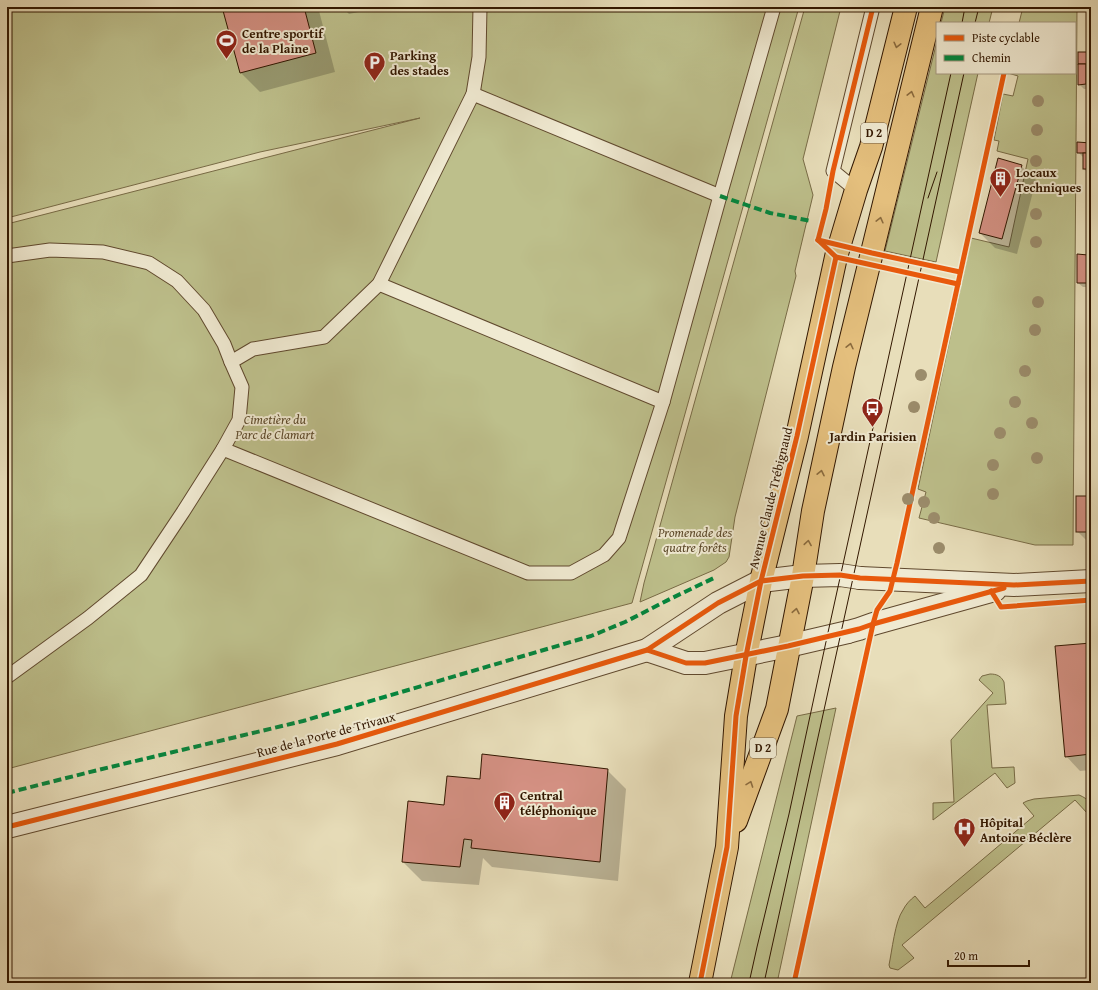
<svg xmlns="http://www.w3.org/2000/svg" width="1098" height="990" font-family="'Gentium Book Plus',serif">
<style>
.green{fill:#bdbf8b;stroke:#786b46}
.shadow{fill:#0003}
.building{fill:#d39082;stroke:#321700}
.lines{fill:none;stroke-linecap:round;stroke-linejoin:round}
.service-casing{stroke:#60492e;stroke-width:15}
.minor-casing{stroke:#60492e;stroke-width:24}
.tertiary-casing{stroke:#60492e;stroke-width:24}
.primary-casing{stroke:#321700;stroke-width:24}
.service{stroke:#f0ead2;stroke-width:13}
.minor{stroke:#f0ead2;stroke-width:22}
.tertiary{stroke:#f0ead2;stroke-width:22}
.primary{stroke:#e4bf7d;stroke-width:22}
.tram{stroke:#321700;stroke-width:1}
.quiet{stroke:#00873e;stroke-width:4;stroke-dasharray:8 4;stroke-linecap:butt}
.cycleway-casing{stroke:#f0ead2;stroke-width:8}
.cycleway{stroke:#e8590c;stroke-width:5}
.tree{fill:#9b8c6b}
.oneway{stroke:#8b6b3e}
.labels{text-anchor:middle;stroke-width:4;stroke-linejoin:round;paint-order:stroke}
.shield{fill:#f0ead2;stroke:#6b563f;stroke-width:1}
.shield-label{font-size:12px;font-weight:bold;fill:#321700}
.poi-label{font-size:13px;font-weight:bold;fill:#321700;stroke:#f0ead2;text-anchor:start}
.park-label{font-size:13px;font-style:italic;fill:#5c492a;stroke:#f0ead2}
.street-label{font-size:13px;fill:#321700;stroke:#f0ead2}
</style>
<rect width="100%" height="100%" fill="#e8deba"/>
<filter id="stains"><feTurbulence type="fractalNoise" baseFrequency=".005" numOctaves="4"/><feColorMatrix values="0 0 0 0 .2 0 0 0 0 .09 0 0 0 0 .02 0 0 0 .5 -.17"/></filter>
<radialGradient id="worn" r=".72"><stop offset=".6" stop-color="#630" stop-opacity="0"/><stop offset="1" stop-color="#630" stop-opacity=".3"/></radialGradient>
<g class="green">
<path d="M7 7H799L632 603 7 769V224L420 118 260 152 7 218Z"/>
<path d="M805 7H841L803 159 813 195 795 271 796 276 735 517 729 557 726 562 714 570 640 602 644 583Z"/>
<path d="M945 7H993L989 23H941Z"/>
<path d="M1023 7H1077L1073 545H1035L919 518 926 492 918 489 971 238 1009 247 1028 159 997 151 999 141 994 140 1003 94 1013 96 1018 76 1008 73H1075V23H1019Z"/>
<path d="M937 41V73H978L936 262 885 251Z"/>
<path d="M990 674C997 674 1001 676 1004 682L1006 704 987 705 992 768 1014 767 1015 783 1007 788 995 773 933 820V803L954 802 951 740 993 693 979 680 982 676Z"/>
<path d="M836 708 777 983H730L797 716Z"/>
<path d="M1079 795C1089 799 1092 804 1088 814L1075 800 902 945 914 958 898 970 890 968 889 965C892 951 895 921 903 910 906 904 910 900 915 896L925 908 1034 816 1023 803 1027 801 1034 799Z"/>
</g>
<g class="shadow">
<path d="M223 7H318L335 72 260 92 241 73Z"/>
<path d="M342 7H383L349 14Z"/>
<path d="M1081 7H1091V11H1084Z"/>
<path d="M1079 53H1091V89H1084L1079 84Z"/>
<path d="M1091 144V174L1088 173 1084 169 1083 157 1078 152Z"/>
<path d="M1021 166 1036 180 1017 254 995 248 980 233Z"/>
<path d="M1087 256 1091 259V287H1083L1078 283Z"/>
<path d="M1091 497V541H1087L1077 531Z"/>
<path d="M1091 644V770L1080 771 1066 756Z"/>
<path d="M607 770 626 789 618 881 492 867 483 858 479 885 422 881 403 862 444 806Z"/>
</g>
<g class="building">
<path d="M222 7H304L316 53 240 73Z"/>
<rect x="1078" y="52" width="13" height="12"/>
<path d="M1078 64H1086V84L1078 85Z"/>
<path d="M1077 142 1091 143V153H1077Z"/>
<rect x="1083" y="153" width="8" height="16"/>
<path d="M998 158 1022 165 1002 239 979 233Z"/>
<path d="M1077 254 1088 255V283H1077Z"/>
<rect x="1076" y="496" width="15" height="36"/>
<path d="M1091 643V754L1065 757 1055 646Z"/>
<path d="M482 754 608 769 600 862 471 848 472 840 464 839 460 867 402 862 408 801 444 805 447 776 480 779Z"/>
</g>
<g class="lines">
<defs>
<g id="service">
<path d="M480 7 479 57 473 94 379 284 324 337 253 349 231 362 242 387 239 420 223 449 528 573H571L604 555 619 538 663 402 720 196 774 7"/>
<path d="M473 94 720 196"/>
<path d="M856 190 833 171 873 7"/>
<path d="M7 256 50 250 103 252 149 263 177 281 204 310 224 344 231 362"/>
<path d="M379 284 663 402"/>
<path d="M7 677 88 618 141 575 183 512 223 449"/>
</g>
<g id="minor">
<path d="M860 578 1014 585 1091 581"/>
<path d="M848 632 859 629 873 624 995 590"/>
</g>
<g id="tertiary">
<path d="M647 650 686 663H705L788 646 848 632"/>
<path d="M7 827 337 744 647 650 718 603 761 581 803 576 840 575 860 578"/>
</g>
<g id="primary">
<path d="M736 821 777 709 803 576 813 511 844 367 932 7"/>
<path d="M700 983 727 847 736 716 746 656 761 581 797 436 836 257 856 190 871 147 906 7"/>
</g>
</defs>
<use href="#service" class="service-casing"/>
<use href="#minor" class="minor-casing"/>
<use href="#tertiary" class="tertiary-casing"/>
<use href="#primary" class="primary-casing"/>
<use href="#service" class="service"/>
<use href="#minor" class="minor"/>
<use href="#tertiary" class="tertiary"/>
<use href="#primary" class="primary"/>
<g class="tram">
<path d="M962 23 965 7"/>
<path d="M975 23 979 7"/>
<path d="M928 198 937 172"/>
<path d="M749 983 757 947 789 814 827 637 951 73"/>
<path d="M764 983 964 73"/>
</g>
<g class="quiet">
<path d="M720 196 770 213 811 221"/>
<path d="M7 793 98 770 303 721 591 636 625 622 670 599 716 577"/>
</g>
<defs>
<g id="cycleway">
<path d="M818 240 826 209 833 171 873 7"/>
<path d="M818 240 836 257 958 284"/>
<path d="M818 240 872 253 960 272"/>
<path d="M991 591 1001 607 1091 600"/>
<path d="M647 650 686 663H705L788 646 859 629 873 624 1004 588"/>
<path d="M7 827 337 744 647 650 718 603 761 581 803 576 840 575 860 578 1014 585 1091 581"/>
<path d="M700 983 727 847 736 716 746 656 761 581 797 436 836 257"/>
<path d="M794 983 873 624 877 610 890 591 897 563 1004 73"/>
</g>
</defs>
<use href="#cycleway" class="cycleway-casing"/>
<use href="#cycleway" class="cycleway"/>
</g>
<g class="tree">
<circle cx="1038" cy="101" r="6"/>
<circle cx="1037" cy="130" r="6"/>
<circle cx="1036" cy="161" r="6"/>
<circle cx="1035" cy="187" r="6"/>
<circle cx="1036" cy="214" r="6"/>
<circle cx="1036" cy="242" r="6"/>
<circle cx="1038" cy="302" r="6"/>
<circle cx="1035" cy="330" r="6"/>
<circle cx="1025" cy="371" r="6"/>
<circle cx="921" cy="375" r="6"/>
<circle cx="1015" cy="402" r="6"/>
<circle cx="914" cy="407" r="6"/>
<circle cx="1032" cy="423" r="6"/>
<circle cx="1000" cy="433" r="6"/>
<circle cx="1037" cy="458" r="6"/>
<circle cx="993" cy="465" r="6"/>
<circle cx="993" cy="494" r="6"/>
<circle cx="908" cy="499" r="6"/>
<circle cx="924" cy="502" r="6"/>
<circle cx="934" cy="518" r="6"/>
<circle cx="939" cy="548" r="6"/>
</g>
<defs><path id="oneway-chevron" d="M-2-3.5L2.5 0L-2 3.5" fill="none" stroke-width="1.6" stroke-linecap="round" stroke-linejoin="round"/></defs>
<g class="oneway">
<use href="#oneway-chevron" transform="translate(897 45) rotate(104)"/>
<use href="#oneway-chevron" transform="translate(911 94) rotate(-76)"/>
<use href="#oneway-chevron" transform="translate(880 220) rotate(-76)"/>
<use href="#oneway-chevron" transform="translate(850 346) rotate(-77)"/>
<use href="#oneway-chevron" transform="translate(821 473) rotate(-78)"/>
<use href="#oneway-chevron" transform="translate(808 543) rotate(-81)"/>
<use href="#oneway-chevron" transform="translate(796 611) rotate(-79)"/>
<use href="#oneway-chevron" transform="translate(750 784) rotate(-70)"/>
</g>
<defs>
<symbol id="stadium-pin" viewBox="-11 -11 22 30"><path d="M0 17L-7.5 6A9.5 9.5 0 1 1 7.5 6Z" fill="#8f2418" stroke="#f0ead2"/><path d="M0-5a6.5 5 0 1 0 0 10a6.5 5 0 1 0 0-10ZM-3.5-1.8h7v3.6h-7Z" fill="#fff"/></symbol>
<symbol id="parking-pin" viewBox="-11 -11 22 30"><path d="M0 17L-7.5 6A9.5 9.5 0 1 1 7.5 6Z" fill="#8f2418" stroke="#f0ead2"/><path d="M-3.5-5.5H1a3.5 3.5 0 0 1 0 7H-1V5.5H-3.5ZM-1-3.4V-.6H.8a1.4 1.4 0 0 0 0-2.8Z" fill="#fff"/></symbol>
<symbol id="building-pin" viewBox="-11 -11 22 30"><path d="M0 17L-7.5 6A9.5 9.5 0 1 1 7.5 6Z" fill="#8f2418" stroke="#f0ead2"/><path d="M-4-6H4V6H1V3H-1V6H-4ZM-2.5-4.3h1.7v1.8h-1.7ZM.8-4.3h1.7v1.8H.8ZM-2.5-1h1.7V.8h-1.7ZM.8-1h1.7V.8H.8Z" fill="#fff"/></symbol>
<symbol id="bus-pin" viewBox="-11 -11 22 30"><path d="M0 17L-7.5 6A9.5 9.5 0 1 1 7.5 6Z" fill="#8f2418" stroke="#f0ead2"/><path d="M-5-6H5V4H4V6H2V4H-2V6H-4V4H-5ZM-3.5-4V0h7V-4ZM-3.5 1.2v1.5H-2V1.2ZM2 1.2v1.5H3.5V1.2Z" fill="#fff"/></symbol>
<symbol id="hospital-pin" viewBox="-11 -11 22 30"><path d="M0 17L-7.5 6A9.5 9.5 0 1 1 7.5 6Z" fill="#8f2418" stroke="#f0ead2"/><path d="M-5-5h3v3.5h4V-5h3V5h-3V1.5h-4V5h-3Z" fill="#fff"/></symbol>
</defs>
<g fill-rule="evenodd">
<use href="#stadium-pin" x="214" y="28" width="25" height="34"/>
<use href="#parking-pin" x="362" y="50" width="25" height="34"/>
<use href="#building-pin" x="988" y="166" width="25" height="34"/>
<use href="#bus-pin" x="860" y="396" width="25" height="34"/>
<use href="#building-pin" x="492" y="790" width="25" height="34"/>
<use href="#hospital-pin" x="952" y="816" width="25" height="34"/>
</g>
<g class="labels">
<g class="shield">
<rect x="861" y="123" width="26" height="20" rx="3"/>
<rect x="750" y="738" width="26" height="20" rx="3"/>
</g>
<g class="shield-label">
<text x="874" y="137">D 2</text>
<text x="763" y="752">D 2</text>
</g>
<g class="poi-label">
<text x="242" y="38">Centre sportif<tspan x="242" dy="15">de la Plaine</tspan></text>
<text x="390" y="60">Parking<tspan x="390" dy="15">des stades</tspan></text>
<text x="1016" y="177">Locaux<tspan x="1016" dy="15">Techniques</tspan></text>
<text x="873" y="441" text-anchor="middle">Jardin Parisien</text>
<text x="520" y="800">Central<tspan x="520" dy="15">téléphonique</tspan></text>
<text x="980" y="827">Hôpital<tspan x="980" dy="15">Antoine Béclère</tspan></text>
</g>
<g class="park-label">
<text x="275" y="424">Cimetière du<tspan x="275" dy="15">Parc de Clamart</tspan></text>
<text x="695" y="537">Promenade des<tspan x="695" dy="15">quatre forêts</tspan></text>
</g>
<g class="street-label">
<text transform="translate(770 498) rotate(-76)" y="5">Avenue Claude Trébignaud</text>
<text transform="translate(326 734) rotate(-15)" y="5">Rue de la Porte de Trivaux</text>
</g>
</g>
<rect width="1098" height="990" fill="none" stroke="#e8deba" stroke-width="24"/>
<rect x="8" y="8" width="1082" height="974" fill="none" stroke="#321700" stroke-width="2"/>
<rect x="12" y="12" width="1074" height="966" fill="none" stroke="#321700"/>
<rect x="936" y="22" width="140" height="52" fill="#f0ead2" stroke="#a4967e"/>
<rect x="944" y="35" width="20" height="6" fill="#e8590c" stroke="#a4967e"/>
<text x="972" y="42" font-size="12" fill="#321700">Piste cyclable</text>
<rect x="944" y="55" width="20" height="6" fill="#00873e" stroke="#a4967e"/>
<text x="972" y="62" font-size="12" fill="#321700">Chemin</text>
<path d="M948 960v6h81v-6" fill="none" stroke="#321700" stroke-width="2"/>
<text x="954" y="960" font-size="12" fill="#321700" stroke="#f0ead2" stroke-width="3" paint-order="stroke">20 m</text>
<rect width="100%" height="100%" filter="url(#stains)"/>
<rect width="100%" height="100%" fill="url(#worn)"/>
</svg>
